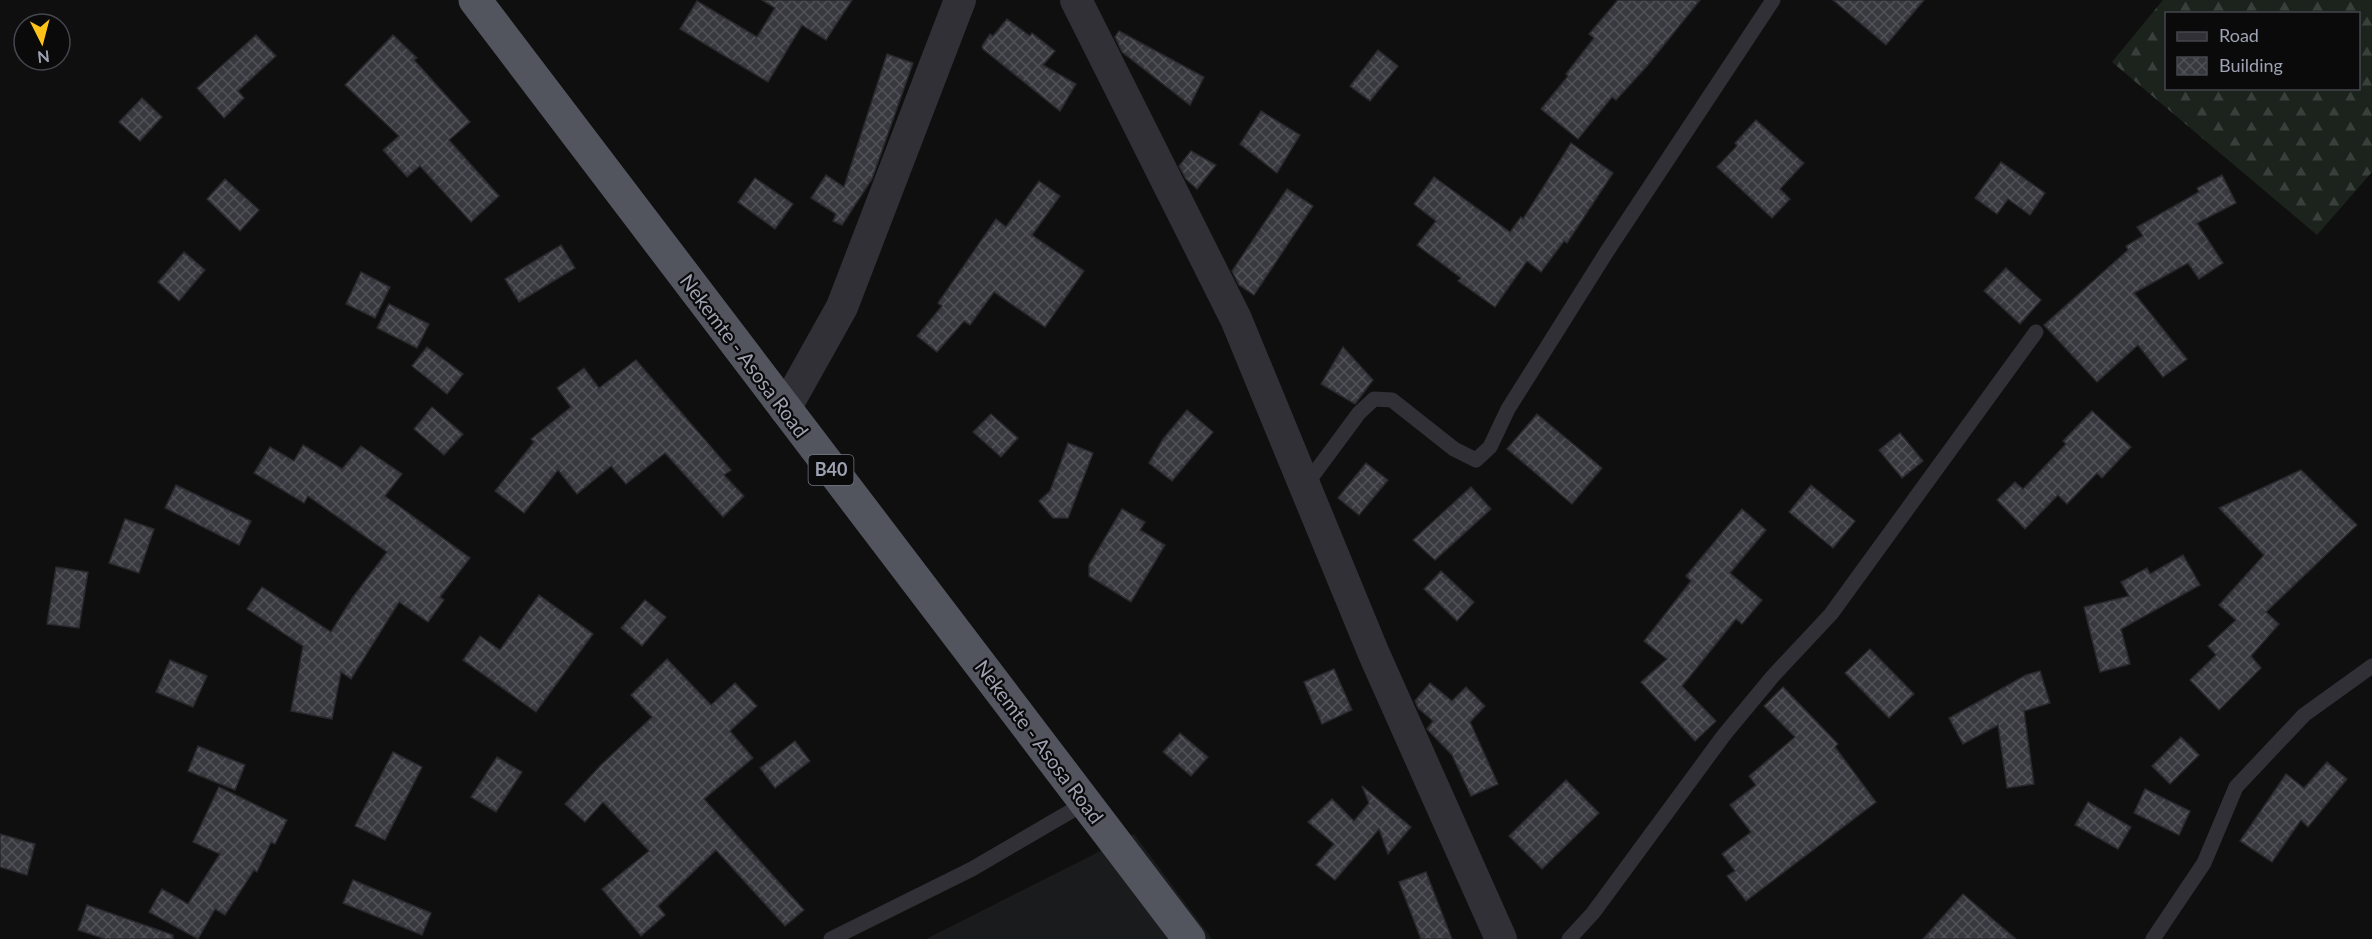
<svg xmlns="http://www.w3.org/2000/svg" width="2372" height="939" font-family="Lato,sans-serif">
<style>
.built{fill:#1a1b1d}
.forest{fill:url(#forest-firs);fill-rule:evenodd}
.building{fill:url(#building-cross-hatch);stroke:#29292d;stroke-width:1.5}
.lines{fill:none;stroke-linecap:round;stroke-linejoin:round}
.service{stroke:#303036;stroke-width:15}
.minor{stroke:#303036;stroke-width:32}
.trunk{stroke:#53555e;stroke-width:33}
.labels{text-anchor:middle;stroke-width:4.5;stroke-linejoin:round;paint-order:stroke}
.shield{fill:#0a0a0b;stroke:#727581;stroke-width:1.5}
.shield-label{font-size:18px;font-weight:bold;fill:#9ea3b3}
.street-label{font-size:20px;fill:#9ea3b3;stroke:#0a0a0b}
</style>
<defs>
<pattern id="forest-firs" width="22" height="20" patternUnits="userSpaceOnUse" patternTransform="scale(1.5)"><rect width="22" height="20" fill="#1b231c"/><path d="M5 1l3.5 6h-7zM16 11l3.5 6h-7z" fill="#39403b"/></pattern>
<pattern id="building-cross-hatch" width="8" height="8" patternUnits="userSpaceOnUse" patternTransform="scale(1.5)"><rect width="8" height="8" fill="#38393f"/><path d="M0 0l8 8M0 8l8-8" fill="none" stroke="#525258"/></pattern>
</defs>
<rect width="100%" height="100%" fill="#0f0f10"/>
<path class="built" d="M1134 834 1212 939H926Z"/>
<path class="forest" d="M2163 0H2372V172L2317 235 2112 62ZM2166 14H2358V88H2166Z"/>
<g class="building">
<path d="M762 0H852L826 40 802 25 768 82 680 29 697 1 757 37 775 8Z"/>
<path d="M1618 0H1700L1647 66 1616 100 1612 97 1578 139 1541 109 1568 76 1566 74 1594 38 1589 34Z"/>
<path d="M1833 0H1924L1886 45Z"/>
<path d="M1007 19 1030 36 1032 33 1055 51 1043 65 1076 84 1060 111 983 49 982 46 990 34 993 36Z"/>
<path d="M1119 31 1204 77 1190 105 1122 52 1115 37Z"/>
<path d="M256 35 276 56 238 91 244 98 224 118 197 88Z"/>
<path d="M393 35 417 58 414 60 470 122 449 140 499 196 471 222 420 166 407 177 383 150 399 136 345 85Z"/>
<path d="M1378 50 1398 66 1370 101 1350 86Z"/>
<path d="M887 54 913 63 872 179 842 225 833 221 836 214 811 198 826 175 844 187Z"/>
<path d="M142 98 162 117 140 141 119 122Z"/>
<path d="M1261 111 1300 135 1277 173 1240 144Z"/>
<path d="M1756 120 1804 163 1780 189 1790 199 1772 218 1717 167 1737 146 1735 143Z"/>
<path d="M1571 143 1613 173 1567 243 1564 241 1541 272 1527 261 1495 307 1458 281 1461 278 1417 245 1436 221 1414 204 1434 177 1510 232 1521 217 1523 219Z"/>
<path d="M1191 151 1216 165 1197 189 1186 179 1179 166Z"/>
<path d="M2001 162 2045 193 2030 215 2008 199 1997 214 1975 198Z"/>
<path d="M2222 175 2236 203 2197 223 2223 263 2199 279 2188 263 2134 293 2187 359 2163 377 2138 345 2097 382 2044 325 2128 250 2126 246 2143 236 2137 227 2199 192 2197 188Z"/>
<path d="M755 178 793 204 775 229 738 202Z"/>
<path d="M225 179 259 210 240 231 207 199Z"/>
<path d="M1039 181 1060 196 1032 235 1084 271 1045 327 994 292 970 325 964 321 937 352 917 336 942 306 938 303 996 219 1006 227Z"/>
<path d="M1287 189 1313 206 1254 295 1239 285 1232 271Z"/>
<path d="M561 245 575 268 519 302 505 279Z"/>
<path d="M184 252 205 270 179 301 158 282Z"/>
<path d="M2006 268 2041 300 2020 324 1984 291Z"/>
<path d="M361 272 390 287 375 318 346 304Z"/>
<path d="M389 304 429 324 417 348 377 328Z"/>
<path d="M427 347 463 374 447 394 412 366Z"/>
<path d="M1343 347 1373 380 1355 404 1321 384Z"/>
<path d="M636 360 731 470 724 475 744 496 723 517 665 453 626 484 611 466 577 494 558 470 524 513 495 491 534 442 531 439 571 407 557 388 584 368 599 388Z"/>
<path d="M432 407 463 434 444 455 414 429Z"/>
<path d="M1187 410 1213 432 1172 481 1149 463 1163 439Z"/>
<path d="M2092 411 2131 447 2102 478 2097 473 2067 504 2058 495 2025 529 1997 500 2015 482 2023 489 2066 444 2063 441Z"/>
<path d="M991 414 1018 438 1001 457 973 432Z"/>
<path d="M1537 414 1602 468 1572 504 1507 449Z"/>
<path d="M1900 433 1923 461 1902 478 1879 450Z"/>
<path d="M1068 443 1093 453 1068 518H1053L1039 501 1050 491Z"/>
<path d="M303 445 342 469 361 446 402 474 385 496 470 558 440 597 444 600 428 622 399 602 351 679 341 672 332 719 291 711 303 646 247 609 262 587 331 632 353 597 387 552 308 496 304 503 254 473 270 447 294 461Z"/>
<path d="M1366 463 1388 480 1359 515 1338 498Z"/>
<path d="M2301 470 2357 525 2266 612 2279 624 2251 656 2261 668 2219 710 2190 680 2216 655 2208 646 2236 620 2219 605 2264 555 2219 508Z"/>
<path d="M176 485 251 521 239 545 165 508Z"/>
<path d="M1811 485 1855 521 1833 548 1789 512Z"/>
<path d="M1471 487 1491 509 1435 560 1413 540Z"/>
<path d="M1122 509 1145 522 1140 530 1165 545 1131 602 1089 576V565Z"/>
<path d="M1742 509 1766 530 1730 573 1762 600 1742 624 1736 619 1682 686 1716 721 1695 741 1641 682 1667 659 1644 641 1691 581 1686 576Z"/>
<path d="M125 519 154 529 139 573 109 563Z"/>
<path d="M2183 555 2200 585 2121 629 2130 664 2100 672 2084 607 2129 596 2121 582 2147 568 2150 574Z"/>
<path d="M56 567 88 572 79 628 47 624Z"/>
<path d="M1441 571 1474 602 1457 621 1424 589Z"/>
<path d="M539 595 593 634 536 712 463 660 480 636 500 650Z"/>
<path d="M645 600 666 617 642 646 621 628Z"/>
<path d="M1870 649 1914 694 1889 718 1845 673Z"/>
<path d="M667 659 711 705 735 683 757 706 730 731 753 758 704 799 804 910 785 926 716 850 658 906 665 915 641 936 602 889 649 851 603 802 585 822 565 804 601 765 652 717 631 695Z"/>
<path d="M170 660 207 676 193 707 156 692Z"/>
<path d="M1334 669 1352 710 1322 724 1304 682Z"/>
<path d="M2040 671 2050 703 2024 711 2034 784 2007 788 1998 725 1963 744 1949 718 2026 675Z"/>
<path d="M1430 683 1452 701 1466 687 1485 706 1470 722 1498 784 1471 796 1452 755 1427 729 1433 721 1418 708 1415 701Z"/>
<path d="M1783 687 1838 744 1835 747 1876 802 1746 901 1727 876 1735 871 1722 854 1751 832 1730 805 1756 785 1749 776 1795 737 1764 706Z"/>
<path d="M1180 733 1208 757 1191 776 1163 752Z"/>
<path d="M2181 737 2199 755 2170 784 2152 766Z"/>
<path d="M795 741 810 761 775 788 760 768Z"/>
<path d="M198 746 245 765 235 790 188 771Z"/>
<path d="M393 752 422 767 385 840 355 826Z"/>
<path d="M497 757 522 772 496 812 471 797Z"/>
<path d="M2327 762 2347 779 2308 827 2301 820 2272 862 2240 841 2286 774 2304 788Z"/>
<path d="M1566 780 1599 813 1542 869 1509 836Z"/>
<path d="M1362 786 1411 827 1388 854 1379 829 1335 880 1316 865 1334 844 1308 822 1332 799 1354 821 1369 803Z"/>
<path d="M219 787 287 820 275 844 271 842 257 872 254 870 225 915 215 909 198 939 149 912 162 889 188 904 220 854 193 842Z"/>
<path d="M2145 789 2190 811 2179 835 2134 813Z"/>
<path d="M2088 802 2131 827 2118 849 2075 825Z"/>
<path d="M0 834 35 844 27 875 0 867Z"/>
<path d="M1426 872 1452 939H1421L1399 882Z"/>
<path d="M353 880 431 913 422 935 343 903Z"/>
<path d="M1963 894 2016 939H1923Z"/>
<path d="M87 905 173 935V939H105L78 930Z"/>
</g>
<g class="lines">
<g class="service">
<path d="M1305 486 1359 413 1374 399 1392 400 1454 449 1476 460 1490 447 1508 409 1606 253 1773 0"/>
<path d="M831 939 972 869 1085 803"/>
<path d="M1569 939 1593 913 1724 735 1773 676 1831 614 2036 332"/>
<path d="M2153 939 2204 863 2236 787 2304 715 2372 666"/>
</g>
<g class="minor">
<path d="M1076 0 1236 319 1374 654 1501 939"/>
<path d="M785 409 842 307 960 0"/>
</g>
<path class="trunk" d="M475 0 1189 939"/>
</g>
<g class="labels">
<rect class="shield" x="808.5" y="455" width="45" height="30" rx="4.5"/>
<g class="shield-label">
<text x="831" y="476">B40</text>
</g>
<g class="street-label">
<text transform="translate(744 356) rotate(53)" y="7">Nekemte - Asosa Road</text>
<text transform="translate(1039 742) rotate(53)" y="7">Nekemte - Asosa Road</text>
</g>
</g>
<rect x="2165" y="12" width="195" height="78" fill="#0a0a0b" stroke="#45474e" stroke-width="1.5"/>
<rect x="2177" y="32" width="30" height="9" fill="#303036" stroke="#45474e" stroke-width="1.5"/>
<text x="2219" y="42" font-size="18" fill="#9ea3b3">Road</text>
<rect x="2177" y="57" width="30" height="18" fill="url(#building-cross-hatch)" stroke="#45474e" stroke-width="1.5"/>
<text x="2219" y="72" font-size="18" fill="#9ea3b3">Building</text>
<g transform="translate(42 42) rotate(174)"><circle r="28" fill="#0a0a0b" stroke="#45474e" stroke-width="1.5"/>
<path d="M0-4.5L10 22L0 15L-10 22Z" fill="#ffc218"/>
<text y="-9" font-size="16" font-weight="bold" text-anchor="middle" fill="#9ea3b3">N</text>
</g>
</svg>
